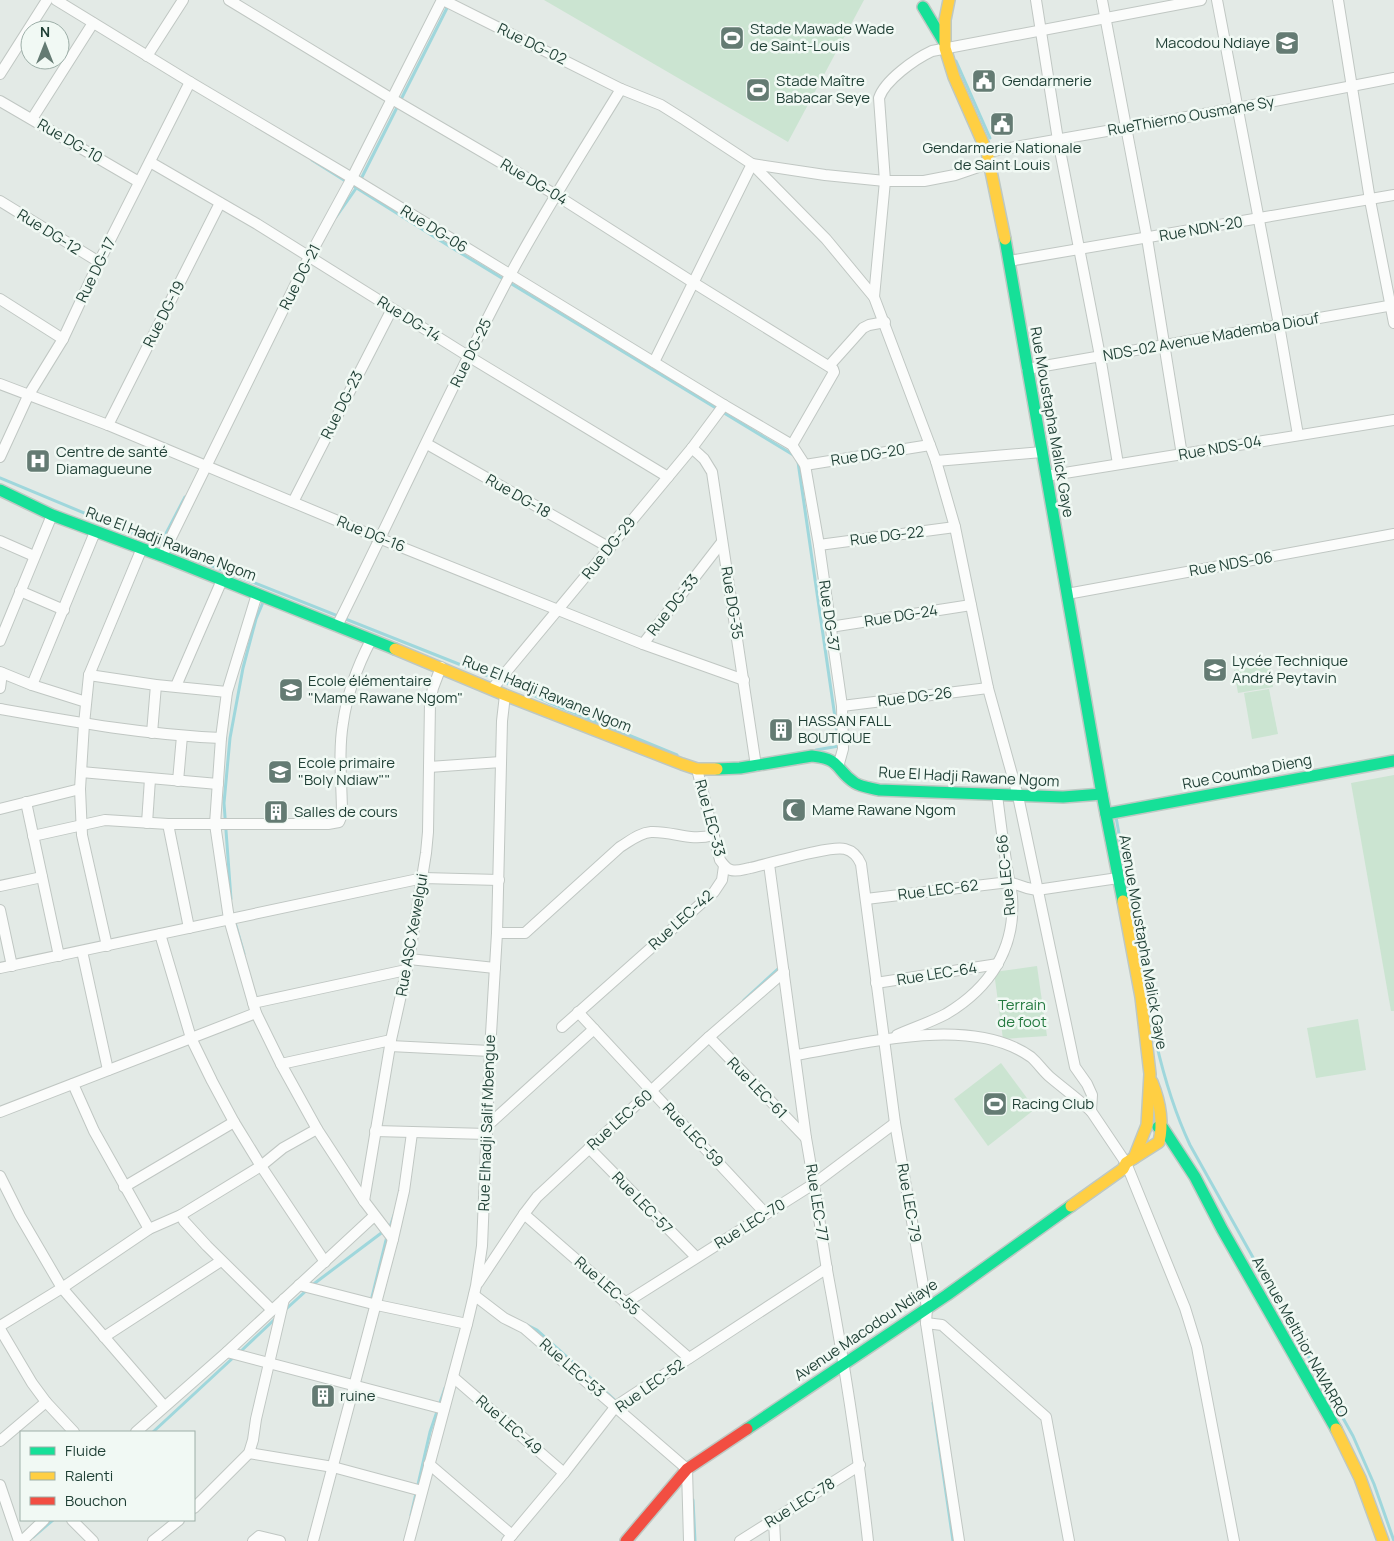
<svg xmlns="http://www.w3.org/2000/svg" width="1394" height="1541" font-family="Manrope,sans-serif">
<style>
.green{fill:#cbe4d1}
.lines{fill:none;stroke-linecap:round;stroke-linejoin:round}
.stream{stroke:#9fd7dc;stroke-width:3}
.street-casing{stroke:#c0c7c3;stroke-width:12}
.fast-casing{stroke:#bec8c3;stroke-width:14}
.slow-casing{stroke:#bec8c3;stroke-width:14}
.jam-casing{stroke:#bec8c3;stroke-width:14}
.street{stroke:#fbfcfb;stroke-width:10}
.fast{stroke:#16e098;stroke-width:11}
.slow{stroke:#ffcf43;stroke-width:11}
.jam{stroke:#f24e42;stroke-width:11}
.labels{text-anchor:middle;stroke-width:5;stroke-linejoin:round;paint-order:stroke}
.poi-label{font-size:15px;fill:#1f3f35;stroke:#f1f9f4;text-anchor:start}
.street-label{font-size:15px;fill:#1f3f35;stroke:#f1f9f4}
.park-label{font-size:15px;fill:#257a41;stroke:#f1f9f4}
</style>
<rect width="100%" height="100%" fill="#e3eae6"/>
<g class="green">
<path d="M544 0H864L788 142Z"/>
<path d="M1270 664 1273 687 1238 693 1234 670Z"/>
<path d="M1269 689 1278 734 1252 739 1244 693Z"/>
<path d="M1394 775V1011H1391L1351 783Z"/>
<path d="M1037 966 1047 1036 1003 1039 994 972Z"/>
<path d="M1358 1019 1366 1070 1316 1078 1307 1028Z"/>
<path d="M1001 1063 1035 1109 988 1146 954 1099Z"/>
</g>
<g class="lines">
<g class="stream">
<path d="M956 61 990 138"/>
<path d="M312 160 449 246 795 456 798 462 838 738"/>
<path d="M360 181 449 4"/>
<path d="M336 217 357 187"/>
<path d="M0 478 202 562 509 684 548 702 677 755"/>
<path d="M160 545 185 497"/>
<path d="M816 750 839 746V744"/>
<path d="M1116 817 1156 1042C1164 1077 1175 1113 1190 1145L1353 1436 1374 1484 1394 1541"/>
<path d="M231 899 224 803 230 738 243 668 256 619 264 600"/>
<path d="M234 919 244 954"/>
<path d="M744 1000 780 967"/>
<path d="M389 1230 394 1215"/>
<path d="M311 1286 384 1231"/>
<path d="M371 1301 387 1236"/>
<path d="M285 1310 307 1290"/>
<path d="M527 1325 537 1330 617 1402"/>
<path d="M240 1352 275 1319"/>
<path d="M933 1403 953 1541"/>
<path d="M153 1432 235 1356"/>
<path d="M693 1500 695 1541"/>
<path d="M411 1515 430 1432 445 1388"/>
<path d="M33 1537 53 1520"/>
</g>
<defs>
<g id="street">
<path d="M56 0 190 82 352 178 724 405 792 445 805 465 819 545 842 706 843 749 838 767"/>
<path d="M229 0 392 99 556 195 694 283 833 369 834 372 792 445"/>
<path d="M443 0 621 89 661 105 685 120 752 164 826 239 874 297 936 461 955 527 988 688 1018 796 1075 1067 1087 1084 1092 1095 1091 1111 1126 1163 1185 1308 1197 1347 1234 1541"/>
<path d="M1036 0 1058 140 1100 356 1118 464"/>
<path d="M1102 0 1147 238 1182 455"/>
<path d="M1217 0 1279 325 1298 435"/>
<path d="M1338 0 1370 200 1394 323"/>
<path d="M147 56 183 0"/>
<path d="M0 74 47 0"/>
<path d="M0 101 139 182"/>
<path d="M32 119 93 23"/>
<path d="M987 152 1238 108 1394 78"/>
<path d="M150 162 257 224 468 356 668 477"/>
<path d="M0 201 99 262"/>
<path d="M1009 261 1394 195"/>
<path d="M874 297 885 181 879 98C885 80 915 59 932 51L1201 0"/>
<path d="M0 299 63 339"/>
<path d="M654 362 752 164 825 175 885 181H924L955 175 990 163"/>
<path d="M829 366 863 328 869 325 885 322"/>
<path d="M1027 369 1394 305"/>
<path d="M0 384 108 425 381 539 643 644 744 680"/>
<path d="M108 425 220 203"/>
<path d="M427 444 610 548"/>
<path d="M692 448 704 459 712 472 756 766"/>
<path d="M0 457 28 396 63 339 99 262 190 82"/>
<path d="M936 461 1042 452"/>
<path d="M805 465 930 445"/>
<path d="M1046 476 1394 420"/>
<path d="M293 502 392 309"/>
<path d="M0 541 34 556"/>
<path d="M819 545 955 527"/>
<path d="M162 556 309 257 352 178 442 0"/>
<path d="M20 591 64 610"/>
<path d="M257 594 227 692 221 738 215 824 229 919 256 1013 281 1064 317 1129 364 1201 393 1239"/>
<path d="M1067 594 1394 534"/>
<path d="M337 626C395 510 448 392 509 277 543 213 583 151 621 89"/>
<path d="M830 627 971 605"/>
<path d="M0 641 52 515"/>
<path d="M643 644 722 542"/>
<path d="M0 672 32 685 86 702"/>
<path d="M89 675 156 685 227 692"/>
<path d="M32 685 95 532"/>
<path d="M176 686 222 580"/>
<path d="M0 688 2 673"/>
<path d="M492 689 692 448 724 405"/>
<path d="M842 706 988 688"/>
<path d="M0 709C74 722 147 735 221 738"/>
<path d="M152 733 156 685"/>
<path d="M429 767 501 762"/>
<path d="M697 769 720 860C723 864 726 869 731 870 737 872 744 869 750 868 769 864 830 845 845 849 853 851 858 857 861 864L895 1123 927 1308 926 1323 959 1541"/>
<path d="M81 772 218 784"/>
<path d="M178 781 182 736"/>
<path d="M26 802 59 956"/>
<path d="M0 809 80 789"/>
<path d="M147 823 150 779"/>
<path d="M168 824 189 928"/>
<path d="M33 836 105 820 168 824H328L339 822 342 815C342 785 338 753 343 723 347 694 358 665 371 640"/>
<path d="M769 864 806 1138C814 1182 820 1226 827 1270 844 1361 858 1449 868 1541"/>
<path d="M0 886 42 877"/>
<path d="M866 899 1009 882 1027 888 1037 890 1118 878"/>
<path d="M0 910 12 966"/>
<path d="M497 933H525L620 847C630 841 639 833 651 832 674 831 690 842 713 835"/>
<path d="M160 934 191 1038 212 1081 234 1122 261 1166 325 1262"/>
<path d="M107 946 82 835 80 789 84 724 89 675 142 548"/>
<path d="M82 951 108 1070"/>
<path d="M409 959 495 968"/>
<path d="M0 968 423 878 499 880"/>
<path d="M876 983 998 964"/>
<path d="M253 1003 406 970"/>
<path d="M578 1012 766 1214"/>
<path d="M562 1027 714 892 722 880 724 866"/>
<path d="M897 1035C913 1028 931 1022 946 1014 990 988 1016 948 1012 897 1011 887 1008 877 1007 867 1003 843 1000 819 997 795"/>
<path d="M709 1037 806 1138"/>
<path d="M390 1046 490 1051"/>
<path d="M796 1055C863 1044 971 1014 1031 1057 1038 1063 1043 1071 1050 1077 1063 1088 1078 1099 1091 1111"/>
<path d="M281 1064 391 1040"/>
<path d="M73 1084 94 1131 149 1229"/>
<path d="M0 1112 256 1013"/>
<path d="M487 1126 594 1029"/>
<path d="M375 1131 487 1134"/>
<path d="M589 1148 696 1257"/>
<path d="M0 1176 20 1216 62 1288 164 1406"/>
<path d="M124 1187 234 1122"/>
<path d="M364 1201 391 1040 409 959 426 853 428 832 430 702 433 688 441 667"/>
<path d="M524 1214 689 1358"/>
<path d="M181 1215 184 1221 207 1246 272 1310"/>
<path d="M478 1283 524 1214 537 1197 709 1037 784 972"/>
<path d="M299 1285 377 1305 467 1324"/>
<path d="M474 1295 504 1318 524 1328 687 1469 689 1541"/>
<path d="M625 1303 815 1183 895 1123"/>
<path d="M926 1323 942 1325 1046 1417 1069 1541"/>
<path d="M0 1326 62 1288 149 1229 181 1215 261 1166 283 1148 317 1129"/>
<path d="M0 1329 32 1383 46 1402 74 1432"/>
<path d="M104 1337 221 1261"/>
<path d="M227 1352 444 1409"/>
<path d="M453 1377 564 1473"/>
<path d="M136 1432 227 1352 374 1216"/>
<path d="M0 1441 46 1402"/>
<path d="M249 1453 333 1467 422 1491"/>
<path d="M429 1464 512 1535"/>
<path d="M0 1485 19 1541"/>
<path d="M194 1508 249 1453 253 1440 256 1419 284 1299"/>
<path d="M72 1520 93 1541"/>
<path d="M774 1520 775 1541"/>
<path d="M22 1541 44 1520"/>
<path d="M153 1541 179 1520"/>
<path d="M253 1541 259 1536 280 1541"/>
<path d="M313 1541 393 1239 404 1191 412 1133"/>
<path d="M409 1541 467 1324 476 1286 482 1246 490 1051 497 933 502 721 505 695"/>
<path d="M507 1541 564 1473 616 1406 827 1268"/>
<path d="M740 1541 860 1465"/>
</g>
<g id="fast">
<path d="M923 7 944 42"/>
<path d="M1005 239 1102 794 1123 901"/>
<path d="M0 490 52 515 162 556 395 649"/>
<path d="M717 769 740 768 812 756C842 759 835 770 855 783 861 787 872 788 879 790L1063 797 1102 794"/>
<path d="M1106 814 1394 761"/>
<path d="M1158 1127 1163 1128 1195 1177 1222 1229 1336 1429"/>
<path d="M747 1429 947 1295 1071 1206"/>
</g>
<g id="slow">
<path d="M949 0 945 20V48L954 77 987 152 1005 239"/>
<path d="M395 649 505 695 682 764 697 769H717"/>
<path d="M1123 901 1141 997 1150 1074 1147 1125 1134 1158"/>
<path d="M1071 1206 1123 1169 1126 1163 1159 1142C1164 1121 1160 1102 1152 1082"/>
<path d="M1336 1429 1360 1478 1383 1541"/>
</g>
<path id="jam" d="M626 1541 687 1469 747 1429"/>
</defs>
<use href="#street" class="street-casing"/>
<use href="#fast" class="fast-casing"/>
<use href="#slow" class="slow-casing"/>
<use href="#jam" class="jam-casing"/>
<use href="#street" class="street"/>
<use href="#fast" class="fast"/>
<use href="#slow" class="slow"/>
<use href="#jam" class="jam"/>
</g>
<defs>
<symbol id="stadium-square" viewBox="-11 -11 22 22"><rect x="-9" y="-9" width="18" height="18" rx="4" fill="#647b73" stroke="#f1f9f4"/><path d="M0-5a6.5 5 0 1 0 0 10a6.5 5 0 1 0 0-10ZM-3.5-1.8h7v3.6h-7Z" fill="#fff"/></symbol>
<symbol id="school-square" viewBox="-11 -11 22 22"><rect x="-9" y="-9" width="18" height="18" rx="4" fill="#647b73" stroke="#f1f9f4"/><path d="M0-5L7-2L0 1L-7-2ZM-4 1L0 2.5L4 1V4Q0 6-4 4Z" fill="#fff"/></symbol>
<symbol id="civic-square" viewBox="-11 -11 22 22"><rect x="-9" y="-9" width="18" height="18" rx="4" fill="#647b73" stroke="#f1f9f4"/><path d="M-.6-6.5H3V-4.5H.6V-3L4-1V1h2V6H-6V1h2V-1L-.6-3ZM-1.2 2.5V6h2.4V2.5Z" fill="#fff"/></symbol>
<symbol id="hospital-square" viewBox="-11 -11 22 22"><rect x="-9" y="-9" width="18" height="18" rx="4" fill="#647b73" stroke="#f1f9f4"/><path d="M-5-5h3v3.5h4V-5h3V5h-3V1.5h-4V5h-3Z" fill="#fff"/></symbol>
<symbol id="building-square" viewBox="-11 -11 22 22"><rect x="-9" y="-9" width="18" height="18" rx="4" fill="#647b73" stroke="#f1f9f4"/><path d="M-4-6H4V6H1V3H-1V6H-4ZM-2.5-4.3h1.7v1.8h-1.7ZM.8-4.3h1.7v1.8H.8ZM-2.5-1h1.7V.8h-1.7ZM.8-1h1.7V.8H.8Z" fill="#fff"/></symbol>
<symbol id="mosque-square" viewBox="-11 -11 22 22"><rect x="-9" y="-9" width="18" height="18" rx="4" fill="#647b73" stroke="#f1f9f4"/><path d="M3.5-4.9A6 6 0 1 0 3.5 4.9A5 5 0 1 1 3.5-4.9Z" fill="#fff"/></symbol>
</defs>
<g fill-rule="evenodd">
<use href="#stadium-square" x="718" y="24" width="28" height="28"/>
<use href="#school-square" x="1273" y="29" width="28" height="28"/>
<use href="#civic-square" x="970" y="67" width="28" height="28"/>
<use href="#stadium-square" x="744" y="76" width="28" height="28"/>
<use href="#civic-square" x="988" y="110" width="28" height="28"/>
<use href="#hospital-square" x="24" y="447" width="28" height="28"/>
<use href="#school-square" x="1201" y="656" width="28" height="28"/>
<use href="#school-square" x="277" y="676" width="28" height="28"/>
<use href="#building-square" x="767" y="716" width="28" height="28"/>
<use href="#school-square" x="266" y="758" width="28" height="28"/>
<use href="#mosque-square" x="780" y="796" width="28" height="28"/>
<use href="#building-square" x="262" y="798" width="28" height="28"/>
<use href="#stadium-square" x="981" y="1090" width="28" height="28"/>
<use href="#building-square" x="309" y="1382" width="28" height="28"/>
</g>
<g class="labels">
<g class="poi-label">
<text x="750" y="34">Stade Mawade Wade<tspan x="750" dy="17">de Saint-Louis</tspan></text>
<text x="1270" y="48" text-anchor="end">Macodou Ndiaye</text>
<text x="776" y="86">Stade Maître<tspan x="776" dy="17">Babacar Seye</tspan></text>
<text x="1002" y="86">Gendarmerie</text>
<text x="1002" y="153" text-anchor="middle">Gendarmerie Nationale<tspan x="1002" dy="17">de Saint Louis</tspan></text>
<text x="56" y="457">Centre de santé<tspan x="56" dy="17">Diamagueune</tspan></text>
<text x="1232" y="666">Lycée Technique<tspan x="1232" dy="17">André Peytavin</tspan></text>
<text x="308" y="686">Ecole élémentaire<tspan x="308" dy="17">"Mame Rawane Ngom"</tspan></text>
<text x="798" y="726">HASSAN FALL<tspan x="798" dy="17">BOUTIQUE</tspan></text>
<text x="298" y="768">Ecole primaire<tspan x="298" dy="17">"Boly Ndiaw""</tspan></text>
<text x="812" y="815">Mame Rawane Ngom</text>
<text x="294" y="817">Salles de cours</text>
<text x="1012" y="1109">Racing Club</text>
<text x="340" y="1401">ruine</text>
</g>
<g class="street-label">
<text transform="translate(532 44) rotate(26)" y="5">Rue DG-02</text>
<text transform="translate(1191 116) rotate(-10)" y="5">RueThierno Ousmane Sy</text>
<text transform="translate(70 141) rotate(30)" y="5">Rue DG-10</text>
<text transform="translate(534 182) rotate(31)" y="5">Rue DG-04</text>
<text transform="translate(434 229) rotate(32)" y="5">Rue DG-06</text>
<text transform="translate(1201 229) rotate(-10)" y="5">Rue NDN-20</text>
<text transform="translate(49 232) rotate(32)" y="5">Rue DG-12</text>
<text transform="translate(96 270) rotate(-64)" y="5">Rue DG-17</text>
<text transform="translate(300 277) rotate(-63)" y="5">Rue DG-21</text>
<text transform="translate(164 314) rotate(-63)" y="5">Rue DG-19</text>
<text transform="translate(409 319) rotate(32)" y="5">Rue DG-14</text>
<text transform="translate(1211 337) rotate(-10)" y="5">NDS-02 Avenue Mademba Diouf</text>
<text transform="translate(471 353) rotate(-64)" y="5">Rue DG-25</text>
<text transform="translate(342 405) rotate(-63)" y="5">Rue DG-23</text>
<text transform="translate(1052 422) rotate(80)" y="5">Rue Moustapha Malick Gaye</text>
<text transform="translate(1220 448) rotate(-10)" y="5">Rue NDS-04</text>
<text transform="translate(868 455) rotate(-9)" y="5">Rue DG-20</text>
<text transform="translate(518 496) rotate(30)" y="5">Rue DG-18</text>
<text transform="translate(371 534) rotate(22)" y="5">Rue DG-16</text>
<text transform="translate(887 536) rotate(-7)" y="5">Rue DG-22</text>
<text transform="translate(171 544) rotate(21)" y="5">Rue El Hadji Rawane Ngom</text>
<text transform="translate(609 548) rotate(-51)" y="5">Rue DG-29</text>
<text transform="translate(1231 564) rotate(-10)" y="5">Rue NDS-06</text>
<text transform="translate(732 603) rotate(81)" y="5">Rue DG-35</text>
<text transform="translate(673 605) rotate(-52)" y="5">Rue DG-33</text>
<text transform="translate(829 616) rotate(82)" y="5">Rue DG-37</text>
<text transform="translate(901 616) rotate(-9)" y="5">Rue DG-24</text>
<text transform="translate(547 694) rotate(22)" y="5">Rue El Hadji Rawane Ngom</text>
<text transform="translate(915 697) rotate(-7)" y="5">Rue DG-26</text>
<text transform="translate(1247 772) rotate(-11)" y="5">Rue Coumba Dieng</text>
<text transform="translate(969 777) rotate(3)" y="5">Rue El Hadji Rawane Ngom</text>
<text transform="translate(710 818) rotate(75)" y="5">Rue LEC-33</text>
<text transform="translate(1006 875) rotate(-96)" y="5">Rue LEC-66</text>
<text transform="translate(938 890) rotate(-7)" y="5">Rue LEC-62</text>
<text transform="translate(681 920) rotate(-42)" y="5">Rue LEC-42</text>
<text transform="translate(412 935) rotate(-80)" y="5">Rue ASC Xewelgui</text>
<text transform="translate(1143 942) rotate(80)" y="5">Avenue Moustapha Malick Gaye</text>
<text transform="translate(937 974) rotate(-9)" y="5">Rue LEC-64</text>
<text transform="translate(757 1088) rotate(46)" y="5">Rue LEC-61</text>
<text transform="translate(620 1120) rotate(-42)" y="5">Rue LEC-60</text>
<text transform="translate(487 1123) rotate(-88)" y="5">Rue Elhadji Salif Mbengue</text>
<text transform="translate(693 1135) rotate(47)" y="5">Rue LEC-59</text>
<text transform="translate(642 1203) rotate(46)" y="5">Rue LEC-57</text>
<text transform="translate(817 1203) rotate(81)" y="5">Rue LEC-77</text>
<text transform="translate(909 1203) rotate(80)" y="5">Rue LEC-79</text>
<text transform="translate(750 1224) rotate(-32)" y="5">Rue LEC-70</text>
<text transform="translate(607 1286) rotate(41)" y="5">Rue LEC-55</text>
<text transform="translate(866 1330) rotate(-34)" y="5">Avenue Macodou Ndiaye</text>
<text transform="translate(1300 1337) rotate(61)" y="5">Avenue Melthior NAVARRO</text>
<text transform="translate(572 1368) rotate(41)" y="5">Rue LEC-53</text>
<text transform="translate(650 1386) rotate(-35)" y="5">Rue LEC-52</text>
<text transform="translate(509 1425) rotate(41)" y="5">Rue LEC-49</text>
<text transform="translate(800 1503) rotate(-32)" y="5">Rue LEC-78</text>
</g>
<g class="park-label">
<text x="1022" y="1010">Terrain<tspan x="1022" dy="17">de foot</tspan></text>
</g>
</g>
<rect x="20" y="1431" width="175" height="90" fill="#f1f9f4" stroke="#9dafa8"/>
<rect x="30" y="1447" width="25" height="8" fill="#16e098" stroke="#9dafa8"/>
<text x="65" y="1456" font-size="15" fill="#1f3f35">Fluide</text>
<rect x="30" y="1472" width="25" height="8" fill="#ffcf43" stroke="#9dafa8"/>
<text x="65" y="1481" font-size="15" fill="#1f3f35">Ralenti</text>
<rect x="30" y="1497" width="25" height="8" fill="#f24e42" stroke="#9dafa8"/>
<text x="65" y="1506" font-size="15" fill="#1f3f35">Bouchon</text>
<g transform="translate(45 45)"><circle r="24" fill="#f1f9f4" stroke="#9dafa8"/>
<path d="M0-4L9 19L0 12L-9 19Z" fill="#647b73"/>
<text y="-8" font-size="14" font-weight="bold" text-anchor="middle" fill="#1f3f35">N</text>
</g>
</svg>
